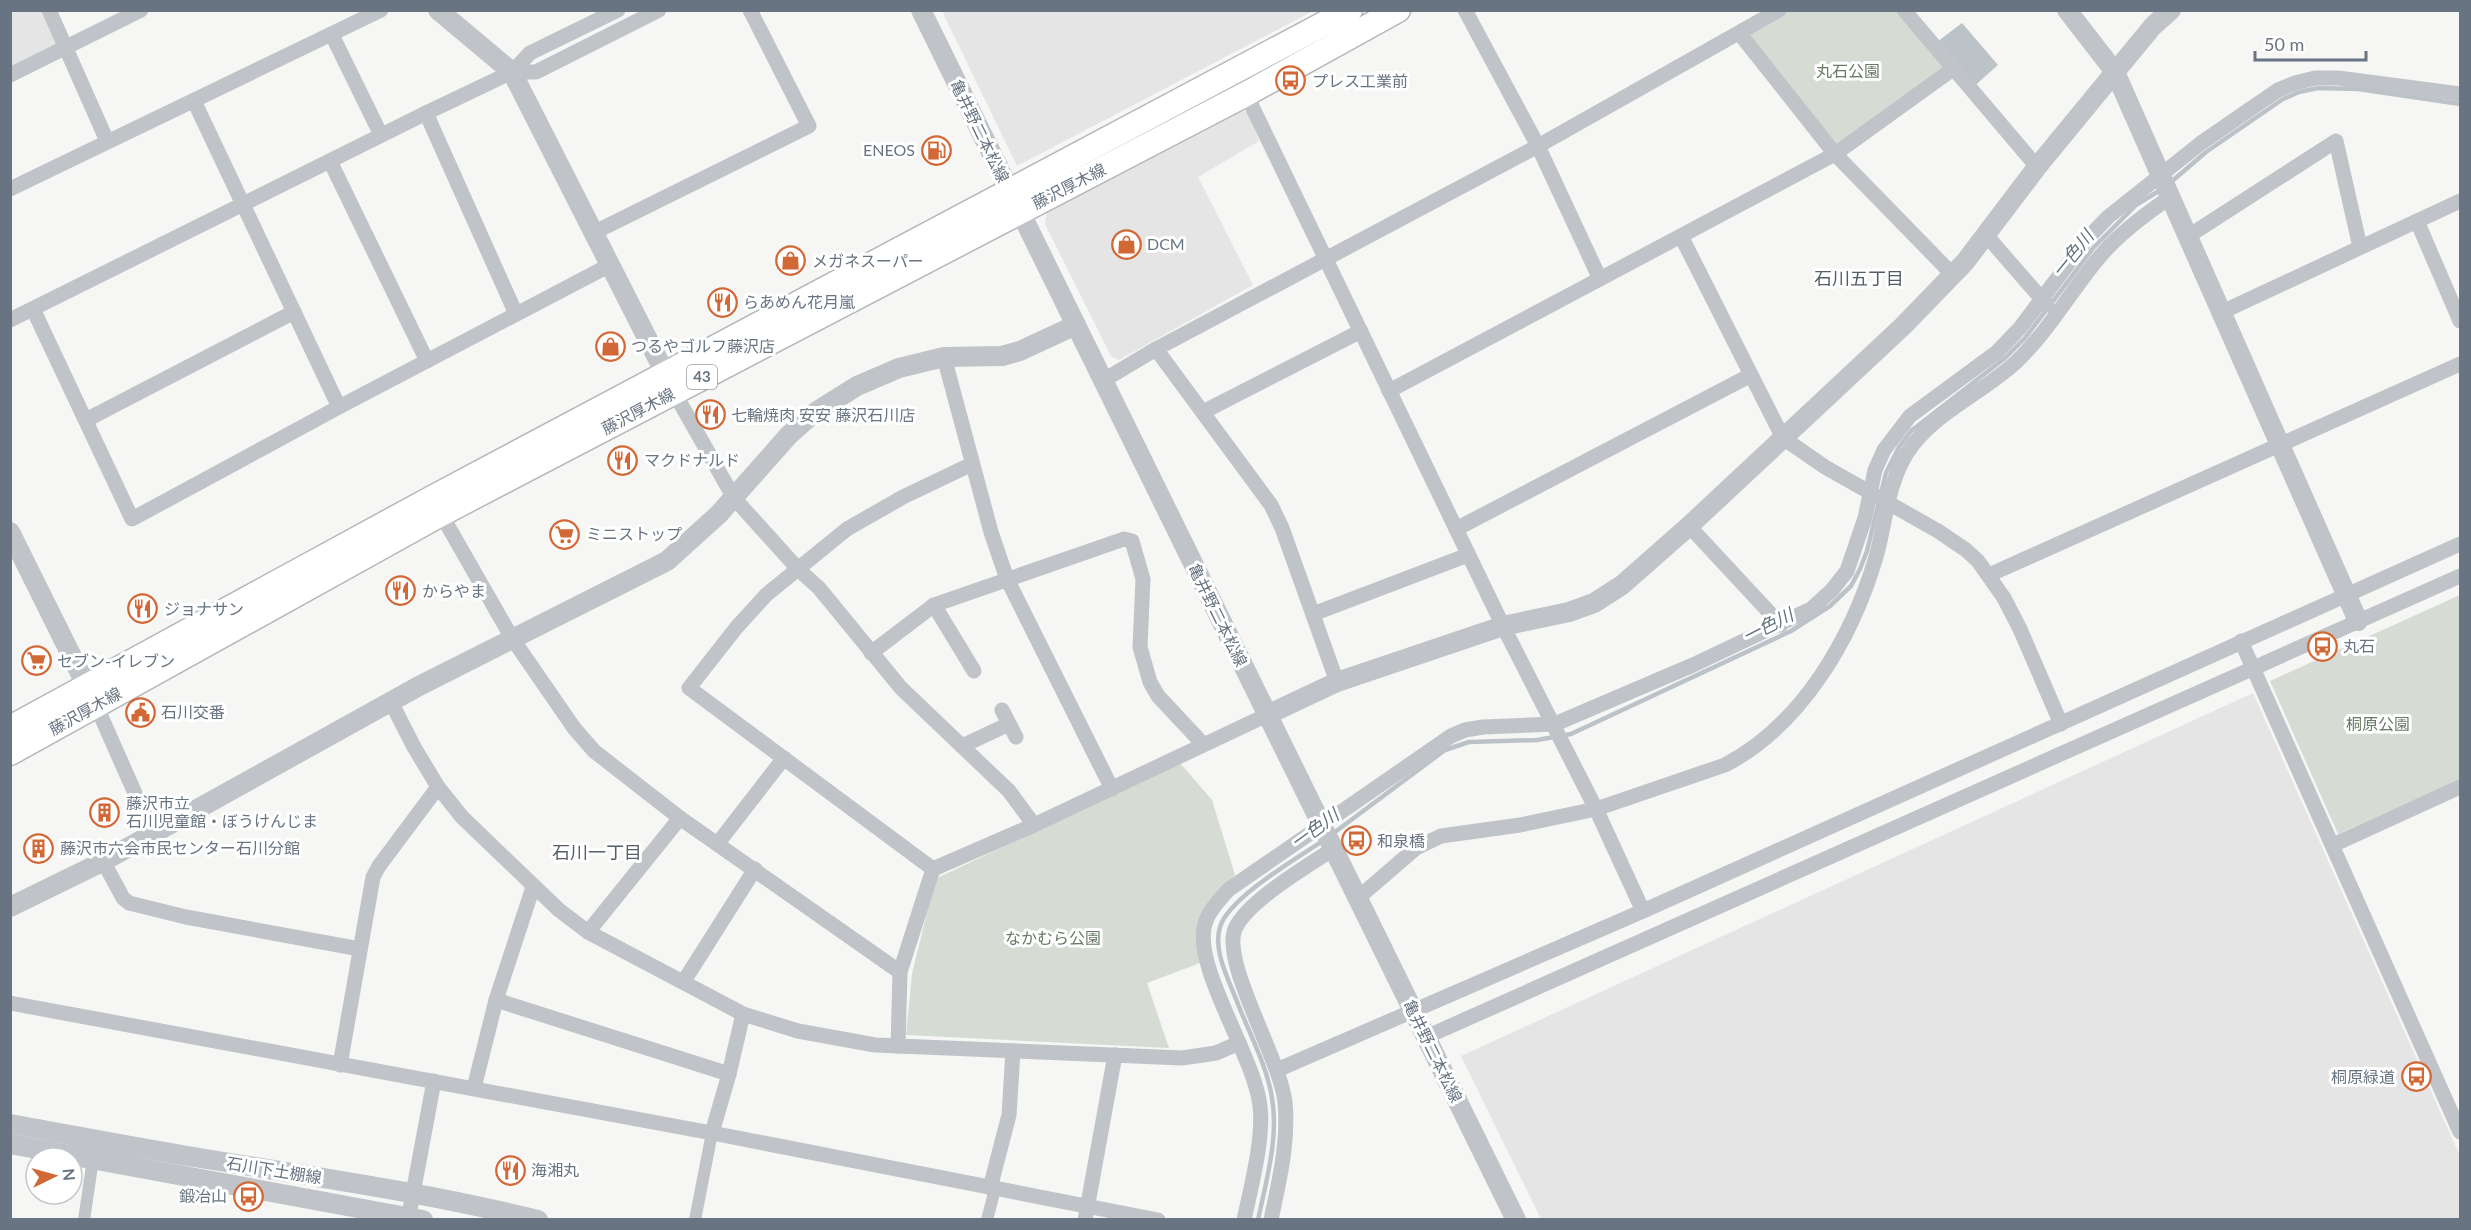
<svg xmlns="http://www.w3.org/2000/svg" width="2471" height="1230" font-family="Lato,'Noto Sans JP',sans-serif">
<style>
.built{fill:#e4e5e4}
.green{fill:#d6dbd3}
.water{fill:#bbc3c9}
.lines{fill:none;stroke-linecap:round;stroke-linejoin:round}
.stream{stroke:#bbc3c9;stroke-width:4.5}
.primary-casing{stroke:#b4b7bb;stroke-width:27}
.pedestrian{stroke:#c0c3c7;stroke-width:12}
.minor{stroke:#c0c3c7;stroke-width:15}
.tertiary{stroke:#c0c3c7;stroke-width:20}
.primary{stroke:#fff;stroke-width:24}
.labels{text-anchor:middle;stroke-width:6;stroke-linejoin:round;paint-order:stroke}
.shield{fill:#fff;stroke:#959ea8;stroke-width:1.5}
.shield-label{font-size:15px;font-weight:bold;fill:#687482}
.park-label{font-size:16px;fill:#697a67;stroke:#fff}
.poi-label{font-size:16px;fill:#687482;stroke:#fff;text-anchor:start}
.street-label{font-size:16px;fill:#687482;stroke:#fff}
.water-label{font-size:18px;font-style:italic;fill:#64757e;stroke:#fff}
.neighbourhood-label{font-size:18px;fill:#555e68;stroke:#fff}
</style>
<rect width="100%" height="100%" fill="#f6f6f4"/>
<g class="built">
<path d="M11 11H46L61 44 11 69Z"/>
<path d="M942 11H1313L1017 166Z"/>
<path d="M1242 111 1248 112 1259 141 1198 177 1253 285 1119 360 1111 356 1045 224 1047 211Z"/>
<path d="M2253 693 2460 1156V1219H1541L1461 1056Z"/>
</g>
<g class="green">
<path d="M1779 11H1904L1953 69 1835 154 1740 34Z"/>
<path d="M2460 595V780L2338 834 2270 681Z"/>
<path d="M1180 763 1212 800 1235 875 1203 910 1196 934 1200 963 1147 983 1169 1048 906 1035 912 974 935 879Z"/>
</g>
<path class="water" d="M1962 23 1998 65 1971 89 1933 45Z"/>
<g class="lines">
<g class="stream">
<path d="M2171 182 2206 152 2283 99 2299 92 2318 88 2358 89 2460 104"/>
<path d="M1331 835 1445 750 1469 742 1537 740 1571 734 1791 631 1830 606 1851 586 1860 569 1867 551 1886 473 1899 447 1911 431 2005 358 2025 338 2094 247 2136 205 2162 189"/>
<path d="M1258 1220C1266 1181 1279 1138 1272 1098 1267 1066 1250 1035 1238 1004 1229 980 1210 947 1222 922 1237 893 1296 859 1324 840"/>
</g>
<defs>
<g id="primary">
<path d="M10 728 432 498 1350 10"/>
<path d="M10 753 441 514 1246 94 1398 10"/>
</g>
</defs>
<use href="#primary" class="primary-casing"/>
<g class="pedestrian">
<path d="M84 1220 93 1159"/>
<path d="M695 1220 712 1133"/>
<path d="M987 1220 995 1189"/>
</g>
<g class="minor">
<path d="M49 10 107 141"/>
<path d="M1465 10 1538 146 1600 279"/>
<path d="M1904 10 2037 167"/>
<path d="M1740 34 1835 154 1953 275"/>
<path d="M332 35 381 135"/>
<path d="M512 72H536L659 10"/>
<path d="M10 75 141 10"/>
<path d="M1246 94 1503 626 1596 809 1643 911"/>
<path d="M194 101 339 407"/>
<path d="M426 113 516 314"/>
<path d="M330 161 427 361"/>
<path d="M10 189 381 10"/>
<path d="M2417 221 2460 321"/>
<path d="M593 233 809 126 750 10"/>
<path d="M1986 235 2047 305"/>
<path d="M1681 236 1783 438 1825 467 1938 531 1966 550 1978 561 2004 598 2020 629 2061 724"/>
<path d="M2187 237 2336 141 2360 247"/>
<path d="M33 309 132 519 339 407 610 265"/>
<path d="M2222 312 2460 201"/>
<path d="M10 320 426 113 512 72 530 53 618 10"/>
<path d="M1156 349 1271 505 1282 528 1337 682"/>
<path d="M944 357 991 532 1007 579 1112 789"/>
<path d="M1104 380 1156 349 1538 146 1779 10"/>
<path d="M1389 391 1835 154 1953 69"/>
<path d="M674 392 734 498 799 570 819 588 901 688 1009 791 1034 825"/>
<path d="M1203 412 1361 331"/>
<path d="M86 420 294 312"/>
<path d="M441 514 512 638 574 728 594 751 680 818 900 972"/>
<path d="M1689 526 1781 625"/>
<path d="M1456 529 1751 375"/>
<path d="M1989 575 2460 364"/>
<path d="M934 605 974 671"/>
<path d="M1313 614 1468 555"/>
<path d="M2241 641 2460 1132"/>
<path d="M871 653 934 605 1124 539 1132 541 1143 579 1140 647 1150 682 1158 696 1203 744"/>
<path d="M391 702 414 747 438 787 462 817 559 910 588 932 743 1014 798 1031 875 1045 1182 1058 1216 1053 1239 1043"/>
<path d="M96 705 153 834"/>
<path d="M1002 710 1016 737"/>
<path d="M962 746 1009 724"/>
<path d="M718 843 784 758"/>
<path d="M2333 845 2460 787"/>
<path d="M103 861 123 898 129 903 186 917 360 949"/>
<path d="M933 869 689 688 736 628 766 595 847 529 903 497 972 464"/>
<path d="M1358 898 1416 848 1441 836 1520 825 1596 809 1725 765C1802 725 1852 638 1876 557 1886 522 1887 485 1907 453 1932 414 1981 394 2015 363 2047 333 2069 294 2097 260 2116 236 2144 215 2169 198"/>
<path d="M588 932 680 818"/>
<path d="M684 981 755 869"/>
<path d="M496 1000 729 1074"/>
<path d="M10 1003 712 1133 1158 1220"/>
<path d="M1426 1037 2460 576"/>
<path d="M898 1046 900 972 933 869 1034 825 1267 715"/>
<path d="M340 1065 373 877 379 866 438 787"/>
<path d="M1277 1070 1643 911 2460 544"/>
<path d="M474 1088 496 1000 533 887"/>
<path d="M712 1133 729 1074 743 1014"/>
<path d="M990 1188 1009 1115 1013 1051"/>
<path d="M408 1220 434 1081"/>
<path d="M1085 1220 1115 1055"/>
<path d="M1244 1220C1251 1187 1264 1138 1260 1106 1255 1057 1192 966 1205 924 1208 911 1220 900 1228 890L1451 736 1465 730 1483 727 1555 724 1693 665 1811 609 1832 590 1847 571 1865 518 1875 470 1884 450 1910 416 1997 352 2020 328 2086 240 2108 217 2201 143 2278 90 2295 83 2315 78H2338L2460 94"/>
<path d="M1271 1220C1279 1181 1289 1142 1285 1102 1280 1058 1221 962 1235 929 1247 901 1308 866 1333 849"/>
</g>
<g class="tertiary">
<path d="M438 10 512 72 671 385"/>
<path d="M921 10 1516 1220"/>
<path d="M2067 10 2115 72 2358 621"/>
<path d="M10 532 93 699"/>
<path d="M1267 715 1337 682 1503 626 1569 612 1594 603 1622 585 1689 526 1903 326 1965 262 2037 167 2115 72 2153 26 2171 10"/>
<path d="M10 907 102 862 419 686 667 561 719 514 789 435 814 413 857 386 899 368 944 357 1002 356 1020 351 1076 325"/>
<path d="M10 1124C72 1135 132 1147 194 1157 309 1176 424 1192 538 1220"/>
<path d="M10 1144 423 1220"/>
</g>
<use href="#primary" class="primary"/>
</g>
<defs>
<symbol id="bus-ring" viewBox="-11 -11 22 22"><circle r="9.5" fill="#fff" stroke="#d36837" stroke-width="1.5"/><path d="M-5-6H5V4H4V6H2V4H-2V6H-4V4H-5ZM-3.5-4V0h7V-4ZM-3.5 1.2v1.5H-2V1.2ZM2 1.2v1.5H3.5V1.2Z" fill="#d36837"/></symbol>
<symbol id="fuel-ring" viewBox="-11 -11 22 22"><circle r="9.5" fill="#fff" stroke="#d36837" stroke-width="1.5"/><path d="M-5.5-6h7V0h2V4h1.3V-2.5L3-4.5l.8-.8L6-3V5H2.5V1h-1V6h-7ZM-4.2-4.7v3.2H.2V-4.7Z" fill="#d36837"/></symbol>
<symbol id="shop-ring" viewBox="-11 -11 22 22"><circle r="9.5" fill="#fff" stroke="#d36837" stroke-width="1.5"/><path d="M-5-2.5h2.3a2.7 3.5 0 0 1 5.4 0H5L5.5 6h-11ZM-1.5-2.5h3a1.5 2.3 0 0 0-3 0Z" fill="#d36837"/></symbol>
<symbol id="restaurant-ring" viewBox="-11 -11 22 22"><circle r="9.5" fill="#fff" stroke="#d36837" stroke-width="1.5"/><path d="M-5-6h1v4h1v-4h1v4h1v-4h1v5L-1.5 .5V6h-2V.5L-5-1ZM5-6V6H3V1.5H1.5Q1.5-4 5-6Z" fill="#d36837"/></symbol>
<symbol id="supermarket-ring" viewBox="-11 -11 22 22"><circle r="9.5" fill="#fff" stroke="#d36837" stroke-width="1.5"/><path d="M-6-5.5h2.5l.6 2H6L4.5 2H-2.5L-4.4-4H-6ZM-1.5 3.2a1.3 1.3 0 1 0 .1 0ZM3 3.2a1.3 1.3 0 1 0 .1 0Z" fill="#d36837"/></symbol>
<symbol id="civic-ring" viewBox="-11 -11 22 22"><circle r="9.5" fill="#fff" stroke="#d36837" stroke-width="1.5"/><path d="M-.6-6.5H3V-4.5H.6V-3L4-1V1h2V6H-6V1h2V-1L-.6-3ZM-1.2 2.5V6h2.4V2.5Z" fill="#d36837"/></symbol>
<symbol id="building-ring" viewBox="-11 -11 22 22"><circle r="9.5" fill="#fff" stroke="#d36837" stroke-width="1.5"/><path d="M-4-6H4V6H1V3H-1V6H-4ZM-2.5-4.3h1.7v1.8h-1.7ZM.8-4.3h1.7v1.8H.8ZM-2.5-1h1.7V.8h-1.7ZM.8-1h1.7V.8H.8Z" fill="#d36837"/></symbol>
</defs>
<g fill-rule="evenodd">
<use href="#bus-ring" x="1274" y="64" width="33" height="33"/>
<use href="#fuel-ring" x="920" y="134" width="33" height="33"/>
<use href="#shop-ring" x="1110" y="228" width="33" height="33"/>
<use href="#shop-ring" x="774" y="244" width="33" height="33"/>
<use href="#restaurant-ring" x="706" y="286" width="33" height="33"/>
<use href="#shop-ring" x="594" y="330" width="33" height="33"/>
<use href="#restaurant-ring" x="694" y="398" width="33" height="33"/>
<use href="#restaurant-ring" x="606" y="444" width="33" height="33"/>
<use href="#supermarket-ring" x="548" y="518" width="33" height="33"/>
<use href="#restaurant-ring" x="384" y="574" width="33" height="33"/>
<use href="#restaurant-ring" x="126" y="592" width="33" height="33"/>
<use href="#bus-ring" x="2306" y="630" width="33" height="33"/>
<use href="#supermarket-ring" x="20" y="644" width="33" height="33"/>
<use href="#civic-ring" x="124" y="696" width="33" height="33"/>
<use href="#building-ring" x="88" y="796" width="33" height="33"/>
<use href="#bus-ring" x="1340" y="824" width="33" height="33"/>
<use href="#building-ring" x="22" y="832" width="33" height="33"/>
<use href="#bus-ring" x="2400" y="1060" width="33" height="33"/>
<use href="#restaurant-ring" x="494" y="1154" width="33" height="33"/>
<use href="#bus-ring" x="232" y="1180" width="33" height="33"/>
</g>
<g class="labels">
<rect class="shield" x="687" y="365" width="30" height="24" rx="4.5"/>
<g class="shield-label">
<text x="702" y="382">43</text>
</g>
<g class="park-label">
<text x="1848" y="77">丸石公園</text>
<text x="2378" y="730">桐原公園</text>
<text x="1053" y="944">なかむら公園</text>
</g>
<g class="poi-label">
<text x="1312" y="87">プレス工業前</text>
<text x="915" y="156" text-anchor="end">ENEOS</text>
<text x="1147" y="250">DCM</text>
<text x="812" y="267">メガネスーパー</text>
<text x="743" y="308">らあめん花月嵐</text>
<text x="631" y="352">つるやゴルフ藤沢店</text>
<text x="731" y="421">七輪焼肉 安安 藤沢石川店</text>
<text x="644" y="466">マクドナルド</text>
<text x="586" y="540">ミニストップ</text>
<text x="422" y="597">からやま</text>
<text x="164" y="615">ジョナサン</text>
<text x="2343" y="652">丸石</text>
<text x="57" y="667">セブン-イレブン</text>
<text x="161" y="718">石川交番</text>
<text x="126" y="809">藤沢市立<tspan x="126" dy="18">石川児童館・ぼうけんじま</tspan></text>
<text x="1377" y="847">和泉橋</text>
<text x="60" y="854">藤沢市六会市民センター石川分館</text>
<text x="2395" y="1083" text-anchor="end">桐原緑道</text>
<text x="531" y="1176">海湘丸</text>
<text x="227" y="1202" text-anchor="end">鍛冶山</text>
</g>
<g class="street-label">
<text transform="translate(980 131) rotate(64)" y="6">亀井野二本松線</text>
<text transform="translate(1069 186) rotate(-27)" y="6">藤沢厚木線</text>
<text transform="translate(638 411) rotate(-28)" y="6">藤沢厚木線</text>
<text transform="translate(1218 615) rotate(64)" y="6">亀井野二本松線</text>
<text transform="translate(85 711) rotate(-29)" y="6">藤沢厚木線</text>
<text transform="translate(1433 1051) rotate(64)" y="6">亀井野二本松線</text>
<text transform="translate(274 1170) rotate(9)" y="6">石川下土棚線</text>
</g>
<g class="water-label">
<text transform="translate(2073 254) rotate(-51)" y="6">一色川</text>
<text transform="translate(1768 626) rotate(-27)" y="6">一色川</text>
<text transform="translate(1315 829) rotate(-36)" y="6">一色川</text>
</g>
<g class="neighbourhood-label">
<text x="1859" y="285">石川五丁目</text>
<text x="597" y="859">石川一丁目</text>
</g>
</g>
<rect width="2471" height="1230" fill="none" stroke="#687482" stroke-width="24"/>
<g transform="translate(54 1176) rotate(85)"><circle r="28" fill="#ffffff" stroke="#c3c7cd" stroke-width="1.5"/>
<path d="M0-4.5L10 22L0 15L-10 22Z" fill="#d36837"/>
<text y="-9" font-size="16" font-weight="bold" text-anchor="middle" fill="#687482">N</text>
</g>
<path d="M2255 51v9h111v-9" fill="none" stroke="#687482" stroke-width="3"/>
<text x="2264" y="51" font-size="18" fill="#687482" stroke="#ffffff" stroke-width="4.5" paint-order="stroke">50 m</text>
</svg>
